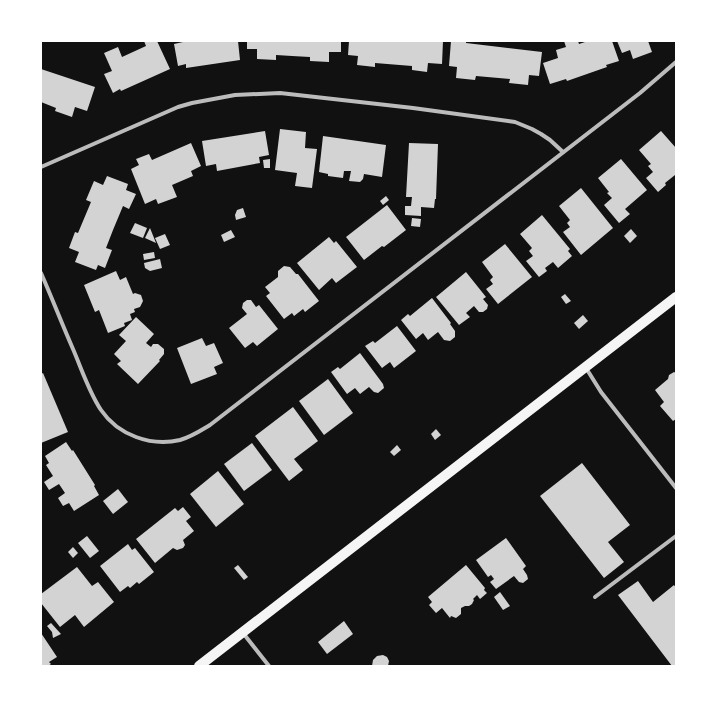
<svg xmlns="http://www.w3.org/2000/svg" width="717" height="707" font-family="'Fira Sans Condensed',sans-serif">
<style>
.building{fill:#d3d3d3}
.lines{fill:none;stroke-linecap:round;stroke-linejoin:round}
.minor{stroke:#bcbcbc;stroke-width:4}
.primary{stroke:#f5f5f5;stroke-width:10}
</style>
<rect width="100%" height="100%" fill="#111"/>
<g class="building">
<path d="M144 41H157L170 69 121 91 120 89 113 93 104 74 112 71 104 53 118 47 122 57 146 46Z"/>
<path d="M182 41H238L240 60 186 68V64L178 66 174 44 183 42Z"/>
<path d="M247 41H341V52H329V62L310 61V57L292 56 276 55V60L257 59V49H247Z"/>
<path d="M349 41H443L442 64 428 63 427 72 412 70V66L375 63V67L357 65 358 56 348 55Z"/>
<path d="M451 41H466V43L542 52 539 76 529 75 528 85 509 83 510 79 476 76 475 80 456 78 457 67 449 66Z"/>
<path d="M564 41H578L579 44 588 41H612L619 61 606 65 607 67 567 81 566 79 550 84 543 63 558 58 556 50 566 47Z"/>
<path d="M617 41H648L652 52 633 59 630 50 622 53Z"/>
<path d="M41 69 95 87 87 111 75 107 72 117 55 111 56 108 41 102Z"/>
<path d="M280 129 306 132 305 148 317 149 312 188 295 186 297 173 275 170Z"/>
<path d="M265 131 269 155 259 157 260 163 217 171 216 164 206 166 202 141Z"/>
<path d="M661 131 676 148V176L675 175 665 183 666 185 658 192 646 178 653 172 648 166 651 164 639 150Z"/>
<path d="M323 136 386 145 382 177 364 174 363 179 360 182 349 181 351 171H344L343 178 328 176V174L319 172Z"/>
<path d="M191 143 201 166 191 171 193 176 172 185 177 197 158 204 156 199 145 204 131 169 139 165 136 159 149 154 152 160Z"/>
<path d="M409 143 438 144 436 199H435L434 208 421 207V216L405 215V206H411L412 197H406Z"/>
<path d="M270 159V168H264L263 160Z"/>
<path d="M621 159 647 190 625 209 630 214 619 223 604 205 612 198 607 193 609 192 598 178Z"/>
<path d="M107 176 128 184 126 190 136 194 129 209 123 206 113 230 106 248 112 250 105 268 98 265 96 270 75 262 79 252 69 248 75 232 78 233 91 202 86 200 94 181 103 185Z"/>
<path d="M581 188 613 228 581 255 563 232 570 227 567 223 570 220 559 206Z"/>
<path d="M386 196 389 200 383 205 380 201Z"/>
<path d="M387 205 406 230 384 247 382 246 364 260 346 237Z"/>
<path d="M243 208 246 217 236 220 235 215 237 210Z"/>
<path d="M542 215 570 249 568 251 572 256 558 268 553 262 545 268 547 271 539 277 526 261 533 256 529 251 532 248 520 234Z"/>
<path d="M412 218 421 219 420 227 411 226Z"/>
<path d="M135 223 147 228 143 238 130 233Z"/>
<path d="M150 228 156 243 145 238Z"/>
<path d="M631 229 637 236 630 243 624 236Z"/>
<path d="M231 230 235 237 224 242 221 235Z"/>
<path d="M165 234 170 245 160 249 155 238Z"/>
<path d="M329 237 334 243 336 241 357 267 336 283 332 278 319 290 297 263Z"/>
<path d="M505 244 532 277 498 304 486 289 493 284 490 280 493 277 482 262Z"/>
<path d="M154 252 155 258 144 260 143 254Z"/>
<path d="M160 259 162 268 150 271 145 268 144 263Z"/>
<path d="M284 266 290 267 296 274H298L319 301 305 312 303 309 294 316 292 313 284 319 266 296 270 293 265 287 278 277V271Z"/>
<path d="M116 271 120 280 126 277 133 294 135 293 141 295 143 301 140 307 134 309 135 312 130 314 132 320 124 323 125 326 108 333 99 310 95 312 84 285Z"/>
<path d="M466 272 486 297 483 299 488 305 487 309 483 312H479L474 306 466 313 470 317 459 325 436 297Z"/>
<path d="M565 294 571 301 566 304 561 297Z"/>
<path d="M432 298 451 323 450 324 455 331V337L450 341 444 340 438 332 428 340 423 333 416 339 401 320 408 314 410 316Z"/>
<path d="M247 300H251L256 307 259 305 278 329 257 346 253 342 245 348 229 328 247 314 242 308 243 303Z"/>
<path d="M583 315 588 321 579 329 574 323Z"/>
<path d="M136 317 154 334 146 343 151 347 153 344H158L164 349V354L159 360 160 361 138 384 117 364 121 361 114 354 126 341 119 335Z"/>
<path d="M397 326 416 351 394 368 390 362 382 368 365 346 373 341 375 343Z"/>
<path d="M202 338 206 346 214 343 223 363 214 367 217 374 191 384 177 348Z"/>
<path d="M360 353 383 384 384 388 378 393 374 392 369 387 360 394 355 388 347 394 331 372 338 367 340 369Z"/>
<path d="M674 372 676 373V419L673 421 660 406 664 402 655 390 668 379 669 375Z"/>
<path d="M43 373 68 432 41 443V374Z"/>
<path d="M328 379 353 413 324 435 299 401Z"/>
<path d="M293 407 318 441 294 459 303 470 289 481 255 436Z"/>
<path d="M436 429 441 435 435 440 431 434Z"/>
<path d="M66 442 72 451 73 450 95 485 94 486 99 495 74 511 69 503 63 506 58 498 65 493 59 484 49 490 44 482 53 476 46 465 49 463 45 456Z"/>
<path d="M252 443 272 470 244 491 224 464Z"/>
<path d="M397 445 401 450 394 456 390 452Z"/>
<path d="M582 463 630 525 608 542 624 562 604 578 540 496Z"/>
<path d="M218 471 244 504 216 527 190 494Z"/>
<path d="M118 489 128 502 113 514 103 501Z"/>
<path d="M183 507 191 517 186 521 194 531 183 540 185 545 183 548 177 550 173 548 155 563 136 539 175 508 178 511Z"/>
<path d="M87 536 99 551 90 558 78 543Z"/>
<path d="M506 538 526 566 523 569 527 575 528 579 523 583 519 582 514 576 496 589 490 582 494 579 491 575 488 577 476 560Z"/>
<path d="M128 544 132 550 135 548 154 572 139 584 137 582 130 588 128 586 120 592 100 566Z"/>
<path d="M73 547 78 553 73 558 68 552Z"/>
<path d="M238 565 248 577 244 580 234 568Z"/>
<path d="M466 565 485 588 484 590 487 593 480 599 477 595 473 599 474 600 472 604 469 606H465L461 608V614L456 618 451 616 450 618 442 608 436 613 429 605 432 602 428 597Z"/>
<path d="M77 567 92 586 98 582 114 602 84 627 75 615 60 627 41 603V594Z"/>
<path d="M638 581 653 602 674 585 676 588V666H672L618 595Z"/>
<path d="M500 592 510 606 503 610 494 597Z"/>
<path d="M344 621 353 634 327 654 318 642Z"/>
<path d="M51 623 61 634 53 638 52 632 47 626Z"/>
<path d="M41 633 57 657 49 662 51 664 48 666H41Z"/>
<path d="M383 655 387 657 389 661 388 666H372L373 660 377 656Z"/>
</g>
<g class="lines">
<g class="minor">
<path d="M41 167 178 107 192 103 235 95 280 93 413 108 515 122 532 129 541 134 550 140 563 152"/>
<path d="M41 273C52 298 62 324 73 349 82 370 89 392 101 410 118 435 151 447 180 440 191 437 200 431 210 425L640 93 676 62"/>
<path d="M586 368 601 392 676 488"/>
<path d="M595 597 676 536"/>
<path d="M243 633 269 666"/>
</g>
<path class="primary" d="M199 666 676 297"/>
</g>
<rect width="717" height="707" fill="none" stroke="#ffffff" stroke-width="84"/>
</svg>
